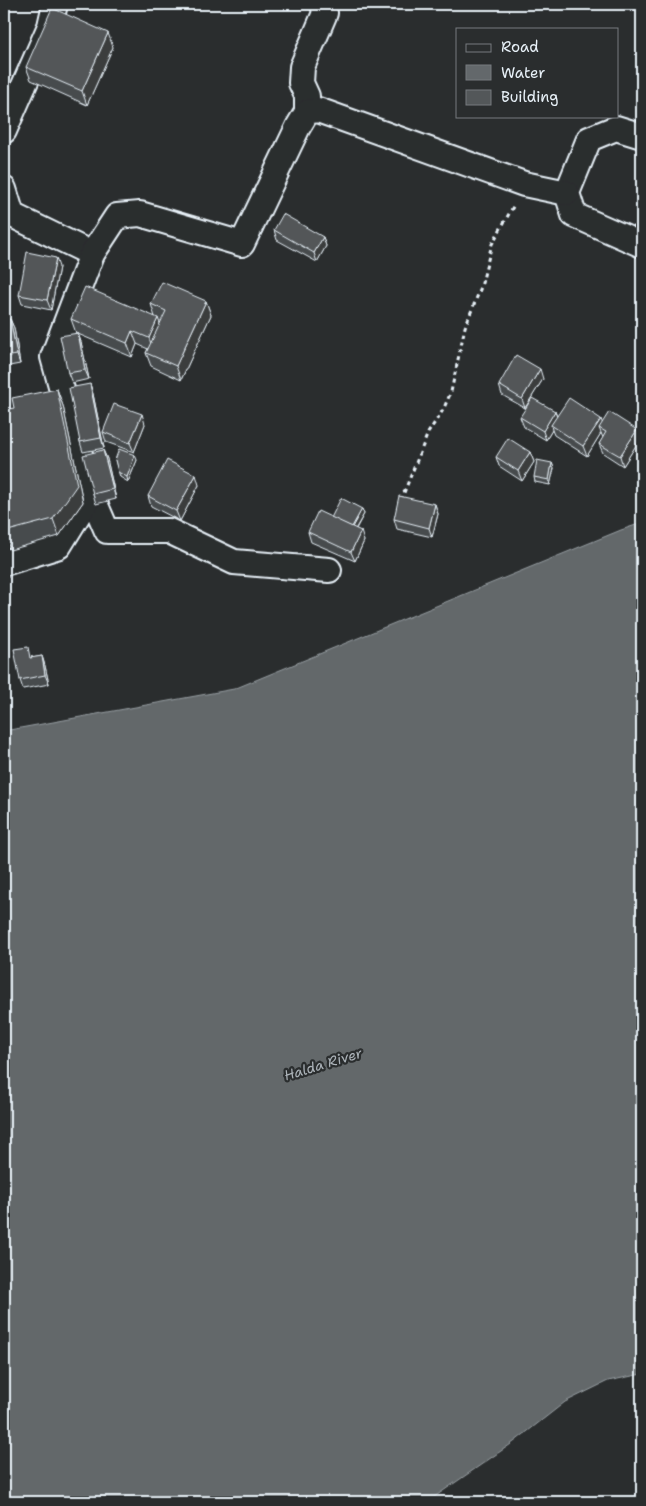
<svg xmlns="http://www.w3.org/2000/svg" width="646" height="1506" font-family="'Shantell Sans',sans-serif">
<style>
.water{fill:#63686b;stroke:#989fa3}
.lines{fill:none;stroke-linecap:round;stroke-linejoin:round}
.minor-casing{stroke:#e8f1f8;stroke-width:28}
.path{stroke:#e8f1f8;stroke-width:3;stroke-dasharray:4 4;stroke-linecap:butt}
.minor{stroke:#2a2d2e;stroke-width:24}
.wall{fill:#474b4d;stroke:#e8f1f8}
.shaded-wall{fill:#3a3d3e;stroke:#e8f1f8}
.building{fill:#535759;stroke:#e8f1f8}
.labels{text-anchor:middle;stroke-width:4.5;stroke-linejoin:round;paint-order:stroke}
.water-label{font-size:14px;font-style:italic;fill:#acb3b9;stroke:#2a2d2e}
</style>
<rect width="100%" height="100%" fill="#2a2d2e"/>
<filter id="ink" filterUnits="userSpaceOnUse"><feTurbulence type="fractalNoise" baseFrequency=".02" numOctaves="2"/><feDisplacementMap in="SourceGraphic" scale="10" xChannelSelector="R" yChannelSelector="G"/><feConvolveMatrix kernelMatrix="1 2 1 2 8 2 1 2 1" color-interpolation-filters="sRGB"/></filter>
<g filter="url(#ink)">
<path class="water" d="M642 523V1374L608 1381 565 1402 514 1442 427 1502H4V731L234 689 621 530Z"/>
<g class="lines">
<defs>
<g id="minor">
<path d="M307 112V96L301 83 302 67 325 13 323 4"/>
<path d="M4 131 50 26 55 4"/>
<path d="M642 136 616 128 589 139 567 193 574 215 642 245"/>
<path d="M4 189 12 215 92 254"/>
<path d="M91 494 107 531H169L234 562 329 570"/>
<path d="M4 563 59 546 91 494 53 357 92 254 117 216 140 214 242 244 298 127 307 112 318 110 524 184 567 193"/>
</g>
</defs>
<use href="#minor" class="minor-casing"/>
<path class="path" d="M401 500 428 433 443 410 451 392 465 327 481 287 492 244 514 205"/>
<use href="#minor" class="minor"/>
</g>
<g class="wall">
<path d="M113 47 87 105 31 80 26 67Z"/>
<path d="M274 230 323 237 326 246 317 262 277 240Z"/>
<path d="M59 267 51 310 22 304 19 295Z"/>
<path d="M206 301 211 315 181 380 151 366 146 353 148 349 137 344 132 357 78 334 81 342 89 379 72 383 68 373 76 333 71 319 155 317 151 304Z"/>
<path d="M10 319 14 328 20 364 4 367V320Z"/>
<path d="M543 379 525 408 502 395 499 385Z"/>
<path d="M90 384 93 394 104 448 83 452 80 442Z"/>
<path d="M57 389 63 406 83 502 59 536 10 550 4 532 14 408Z"/>
<path d="M555 411 557 417 603 423 637 430 640 439 623 466 603 453 599 444 603 438 601 433 587 456 554 435 552 430 546 440 524 427 520 417Z"/>
<path d="M145 424 134 452 106 442 103 432Z"/>
<path d="M103 450 107 459 116 499 96 504 93 494Z"/>
<path d="M530 452 534 462 522 481 499 466 496 457Z"/>
<path d="M115 460H137L128 482 120 477Z"/>
<path d="M552 463 554 468 550 485 535 482 534 477Z"/>
<path d="M199 485 180 521 151 506 148 496Z"/>
<path d="M435 504 438 514 432 537 397 529 394 519Z"/>
<path d="M362 509 364 514 356 529 364 541 355 561 311 542 308 532Z"/>
<path d="M32 656V658L42 656 45 666 49 684 23 689 20 680Z"/>
</g>
<g class="shaded-wall">
<path d="M108 33 113 47 87 105 82 91Z"/>
<path d="M323 237 326 246 317 262 314 253Z"/>
<path d="M56 258 59 267 51 310 47 300Z"/>
<path d="M206 301 211 315 181 380 176 366Z"/>
<path d="M158 318 163 332 154 352 149 338Z"/>
<path d="M10 319 14 328 20 364 17 355Z"/>
<path d="M132 331 137 344 132 357 127 343Z"/>
<path d="M78 333 81 342 89 379 85 370Z"/>
<path d="M540 369 543 379 525 408 522 399Z"/>
<path d="M90 384 93 394 104 448 101 438Z"/>
<path d="M57 389 63 406 83 502 59 536 53 519Z"/>
<path d="M555 411 558 421 551 425 552 430 546 440 543 431Z"/>
<path d="M142 414 145 424 134 452 130 443Z"/>
<path d="M601 419 604 428H599L601 433 587 456 583 446Z"/>
<path d="M637 430 640 439 623 466 620 456Z"/>
<path d="M103 450 107 459 116 499 113 489Z"/>
<path d="M530 452 534 462 522 481 518 471Z"/>
<path d="M135 455 137 460 128 482 127 477Z"/>
<path d="M552 463 554 468 550 485 549 480Z"/>
<path d="M196 475 199 485 180 521 176 511Z"/>
<path d="M435 504 438 514 432 537 429 528Z"/>
<path d="M362 509 364 514 353 533 351 529Z"/>
<path d="M361 531 364 541 355 561 351 552Z"/>
<path d="M42 656 45 666 49 684 45 675Z"/>
</g>
<g class="building">
<path d="M52 8 108 33 82 91 26 67Z"/>
<path d="M642 73V79L640 78Z"/>
<path d="M283 214 323 237 314 253 274 230Z"/>
<path d="M27 252 56 258 47 300 19 295Z"/>
<path d="M162 282 206 301 176 366 146 353 166 311 151 304Z"/>
<path d="M85 287 158 318 149 338 132 331 127 343 71 319Z"/>
<path d="M10 319 17 355 4 357V320Z"/>
<path d="M78 333 85 370 68 373 60 336Z"/>
<path d="M516 355 540 369 522 399 499 385Z"/>
<path d="M90 384 101 438 80 442 69 388Z"/>
<path d="M57 389 77 485 53 519 4 532V410L14 408 12 398Z"/>
<path d="M532 398 555 411 543 431 520 417Z"/>
<path d="M569 398 601 419 583 446 551 425Z"/>
<path d="M114 404 142 414 130 443 103 432Z"/>
<path d="M609 412 637 430 620 456 599 444 606 432 599 428Z"/>
<path d="M508 438 530 452 518 471 496 457Z"/>
<path d="M119 449 135 455 127 477 118 472 115 460Z"/>
<path d="M103 450 113 489 93 494 83 455Z"/>
<path d="M167 460 196 475 176 511 148 496Z"/>
<path d="M537 460 552 463 549 480 534 477Z"/>
<path d="M399 496 435 504 429 528 394 519Z"/>
<path d="M341 498 362 509 352 527 331 518Z"/>
<path d="M318 511 361 531 351 552 308 532Z"/>
<path d="M28 647 30 658 42 656 45 675 20 680 14 649Z"/>
</g>
</g>
<g class="labels">
<g class="water-label">
<text transform="translate(323 1064) rotate(-17)" y="5">Halda River</text>
</g>
</g>
<rect width="646" height="1506" fill="none" stroke="#2a2d2e" stroke-width="20"/>
<rect x="10" y="10" width="626" height="1486" fill="none" stroke="#e8f1f8" stroke-width="2" filter="url(#ink)"/>
<rect x="456" y="28" width="162" height="90" fill="#2a2d2e" stroke="#767b7f"/>
<rect x="466" y="44" width="25" height="8" fill="#2a2d2e" stroke="#767b7f"/>
<text x="501" y="52" font-size="15" fill="#e8f1f8">Road</text>
<rect x="466" y="65" width="25" height="15" fill="#63686b" stroke="#767b7f"/>
<text x="501" y="78" font-size="15" fill="#e8f1f8">Water</text>
<rect x="466" y="90" width="25" height="15" fill="#535759" stroke="#767b7f"/>
<text x="501" y="102" font-size="15" fill="#e8f1f8">Building</text>
</svg>
